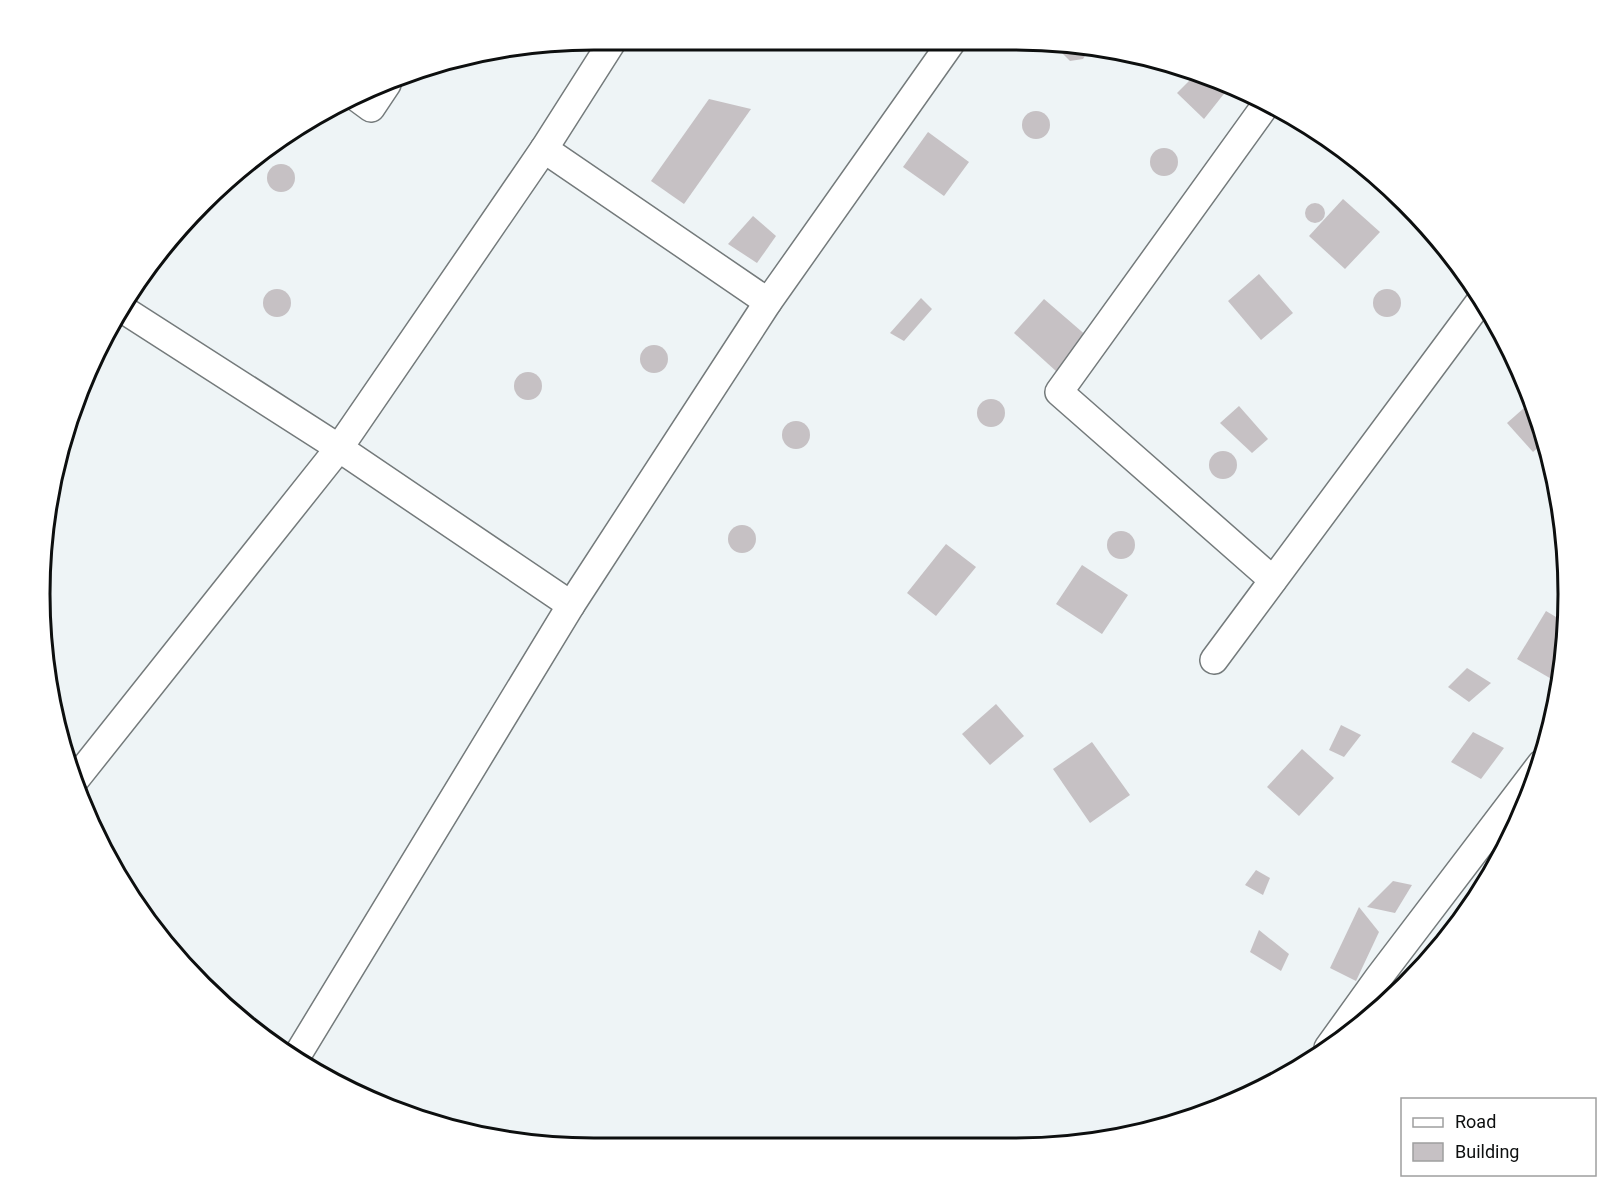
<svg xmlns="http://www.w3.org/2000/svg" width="1608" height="1188" font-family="Roboto,sans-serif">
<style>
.building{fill:#c6c1c4}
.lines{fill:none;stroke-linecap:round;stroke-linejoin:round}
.minor-casing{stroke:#747a7b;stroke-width:30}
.minor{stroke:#fff;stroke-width:27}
.rim{fill:none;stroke:#0d0f0f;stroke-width:3}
</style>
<rect width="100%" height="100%" fill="#eef4f6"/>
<g class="building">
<path d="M903 40H928L920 51Z"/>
<path d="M1062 42 1088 46V51L1083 59 1070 61 1062 53Z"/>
<path d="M1195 75 1227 90 1204 119 1177 93Z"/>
<path d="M709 99 751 109 684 204 651 181Z"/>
<circle cx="1036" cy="125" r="14"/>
<path d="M928 132 969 162 944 196 903 167Z"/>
<circle cx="1164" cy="162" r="14"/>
<circle cx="281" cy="178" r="14"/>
<path d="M1343 199 1380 232 1345 269 1309 236Z"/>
<circle cx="1315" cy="213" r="10"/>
<path d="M753 216 776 236 757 263 728 244Z"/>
<path d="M1259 274 1293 313 1261 340 1228 301Z"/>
<circle cx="277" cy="303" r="14"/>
<circle cx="1387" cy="303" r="14"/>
<path d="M921 298 932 309 904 341 890 333Z"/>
<path d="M1044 299 1088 337 1057 372 1014 333Z"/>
<circle cx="654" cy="359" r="14"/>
<circle cx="528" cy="386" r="14"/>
<circle cx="991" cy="413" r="14"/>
<path d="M1532 401 1546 441 1533 452 1507 423Z"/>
<path d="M1239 406 1268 439 1252 453 1220 423Z"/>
<circle cx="796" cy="435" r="14"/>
<circle cx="1223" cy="465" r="14"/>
<circle cx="742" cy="539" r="14"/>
<circle cx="1121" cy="545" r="14"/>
<path d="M946 544 976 567 936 616 907 593Z"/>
<path d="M1082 565 1128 595 1102 634 1056 604Z"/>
<path d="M1546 611 1566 623 1564 667 1560 684 1517 659Z"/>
<path d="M1467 668 1491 683 1469 702 1448 687Z"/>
<path d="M996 704 1024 736 990 765 962 734Z"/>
<path d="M1341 725 1361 735 1344 757 1329 750Z"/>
<path d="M1473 732 1504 748 1481 779 1451 762Z"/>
<path d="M1092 742 1130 795 1090 823 1053 769Z"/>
<path d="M1302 749 1334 778 1299 816 1267 787Z"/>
<path d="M1256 870 1270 878 1263 895 1245 885Z"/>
<path d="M1393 881 1412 885 1395 913 1367 907Z"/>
<path d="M1359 907 1379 932 1356 981 1330 968Z"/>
<path d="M1259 930 1289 954 1281 971 1250 952Z"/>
</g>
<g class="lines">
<defs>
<g id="minor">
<path d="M356 97 371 108 387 84"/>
<path d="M1265 106 1059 392 1273 580"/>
<path d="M544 149 768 302"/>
<path d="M124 310 339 448 571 605"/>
<path d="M1214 660 1481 300"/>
<path d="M75 780 339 448 544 149 614 39"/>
<path d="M1328 1048 1379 977 1541 764"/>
<path d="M295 1059 571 605 768 302 953 40"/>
</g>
</defs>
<use href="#minor" class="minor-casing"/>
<use href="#minor" class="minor"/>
</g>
<path d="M0 0H1608V1188H0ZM594 50H1014A544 544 0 0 1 1558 594V594A544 544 0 0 1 1014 1138H594A544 544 0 0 1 50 594V594A544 544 0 0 1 594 50Z" fill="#fff" fill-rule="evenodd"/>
<path class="rim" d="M594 50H1014A544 544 0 0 1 1558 594V594A544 544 0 0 1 1014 1138H594A544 544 0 0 1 50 594V594A544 544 0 0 1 594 50Z"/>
<rect x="1401" y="1098" width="195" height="78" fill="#ffffff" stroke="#9e9f9f" stroke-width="1.5"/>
<rect x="1413" y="1118" width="30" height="9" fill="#ffffff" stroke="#9e9f9f" stroke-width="1.5"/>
<text x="1455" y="1128" font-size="18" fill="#0d0f0f">Road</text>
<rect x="1413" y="1143" width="30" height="18" fill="#c6c1c4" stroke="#9e9f9f" stroke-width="1.5"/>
<text x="1455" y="1158" font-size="18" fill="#0d0f0f">Building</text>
</svg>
